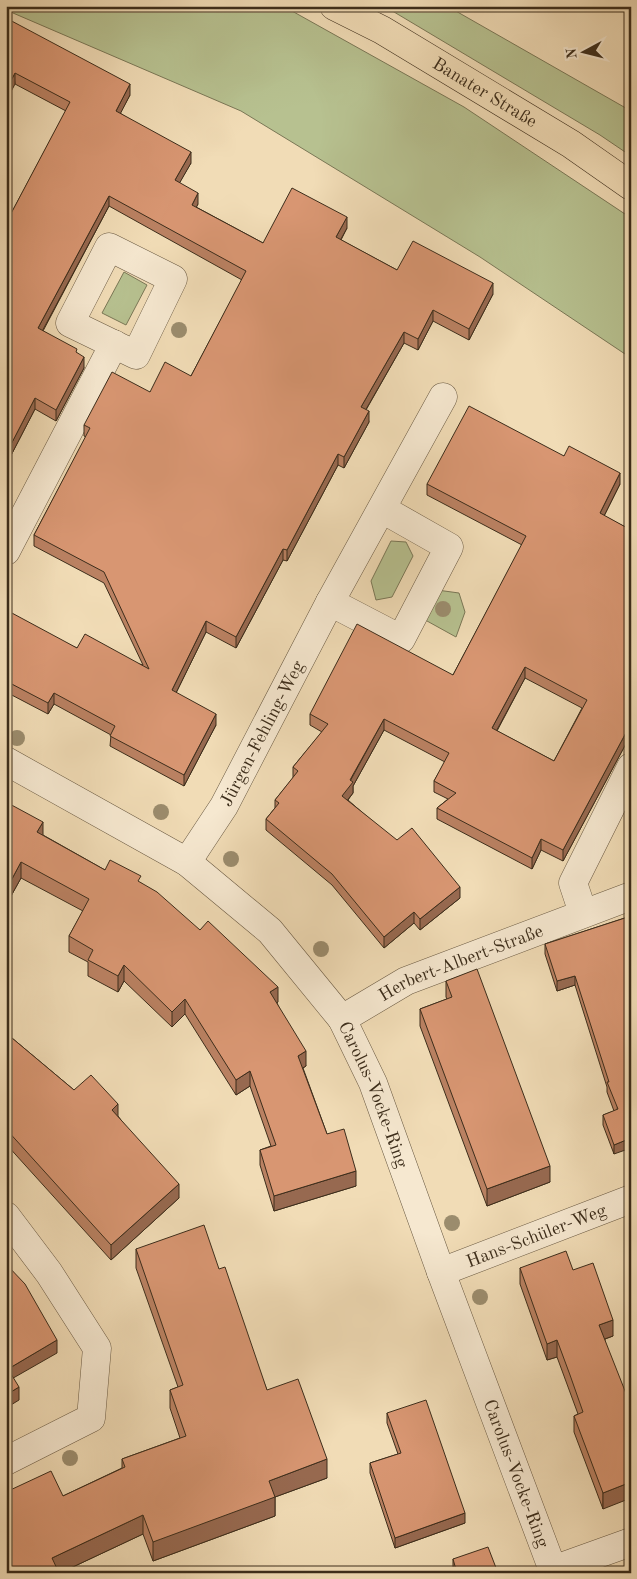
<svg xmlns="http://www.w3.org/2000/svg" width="637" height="1579" font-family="'Old Standard TT',serif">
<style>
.green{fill:#b7c190;stroke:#7a7756}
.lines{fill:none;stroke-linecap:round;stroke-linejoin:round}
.minor-casing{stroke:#695942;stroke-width:29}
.major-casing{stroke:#3c2d1b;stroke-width:29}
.minor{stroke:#f6e8d0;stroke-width:28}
.major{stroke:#f1dcb6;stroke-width:28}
.tree{fill:#9b8c6d}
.wall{fill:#ba8162;stroke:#3c2d1b;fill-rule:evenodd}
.shaded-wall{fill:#976950;stroke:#3c2d1b}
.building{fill:#d89672;stroke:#3c2d1b;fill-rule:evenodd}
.labels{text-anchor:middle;stroke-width:5;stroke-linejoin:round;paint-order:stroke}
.street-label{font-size:18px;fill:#3c2d1b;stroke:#f6e8d0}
</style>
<rect width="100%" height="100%" fill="#f1dcb6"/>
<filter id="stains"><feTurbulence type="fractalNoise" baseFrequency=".004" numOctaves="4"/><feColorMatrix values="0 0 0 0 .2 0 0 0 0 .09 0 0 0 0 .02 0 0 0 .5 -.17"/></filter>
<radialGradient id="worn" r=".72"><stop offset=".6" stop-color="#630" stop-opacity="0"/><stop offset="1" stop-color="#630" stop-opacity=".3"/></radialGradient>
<g class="green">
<path d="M6 6H283L464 107 631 218V358L480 257 241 111 6 10Z"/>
<path d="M384 6H447L631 111V156L600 135Z"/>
<path d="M124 272 147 285 126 325 102 313Z"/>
<path d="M391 541 406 542 413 556 392 597 376 600 371 581Z"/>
<path d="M437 590 459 593 465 612 456 637 418 616Z"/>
</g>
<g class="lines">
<defs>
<g id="minor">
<path d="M109 247 173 279 136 355 70 323Z"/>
<path d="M6 551 114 344"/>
<path d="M330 602 401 639 449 547 382 509"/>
<path id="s1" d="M6 761 187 862 270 931 342 1019 373 1083 441 1272 554 1573"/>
<path id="s2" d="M187 862 224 806 330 602 443 397"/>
<path d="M583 913 573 883 631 767"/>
<path id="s3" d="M342 1019 406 981 631 896"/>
<path d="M6 1216 49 1273 97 1348 91 1418 6 1461"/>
<path id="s4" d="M441 1272 631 1199"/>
<path d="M553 1570 631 1542"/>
</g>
<g id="major">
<path id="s5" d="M334 6 382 30 571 144 631 186"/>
</g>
</defs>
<use href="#minor" class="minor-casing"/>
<use href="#major" class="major-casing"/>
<use href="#minor" class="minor"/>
<use href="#major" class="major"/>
</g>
<g class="tree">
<circle cx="179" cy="330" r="8"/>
<circle cx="443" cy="609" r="8"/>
<circle cx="17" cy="738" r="8"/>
<circle cx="161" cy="812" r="8"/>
<circle cx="231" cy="859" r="8"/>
<circle cx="321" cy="949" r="8"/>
<circle cx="452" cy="1223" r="8"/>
<circle cx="480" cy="1297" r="8"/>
<circle cx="70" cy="1458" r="8"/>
</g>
<g class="wall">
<path d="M6 18 130 95 120 113 191 163 179 183 198 204 196 207 263 243 347 228 341 240 397 270 493 294 469 340 433 321 418 350 404 343 366 410 369 422 344 468 338 465 287 561 283 560 236 648 206 632 176 693 216 725 184 786 110 746 111 735 54 704 48 714 6 692V619L77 648 143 665 104 583 34 546V535L86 437 84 436V425L150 392 191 376 242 280 109 206 43 331 77 353 84 368 56 421 35 409 6 465V223L66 111 15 84Z"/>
<path d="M564 456 620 484 604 516 631 530V739L629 738 563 861 541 850 532 869 437 819V808L448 799 434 792V781L445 762 384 730 353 786V793L348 800 460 898 420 930 414 923 384 948 332 885 266 830V819L275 808V800L293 778V767L322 732 310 725V714L453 675 522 545 427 495V484ZM525 678 582 708 554 761 497 731Z"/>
<path d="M6 802 43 835 105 870 141 883 278 1002 277 1003 306 1066 303 1068 327 1134 356 1186 274 1211 260 1165V1150L271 1146 250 1086 236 1095 185 1014 172 1027 124 981 118 992 88 976V962L69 952V936L83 911 21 878 6 905Z"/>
<path d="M631 916 614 1154 603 1125V1115L614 1111 607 1092V1087L575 985 557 991 545 954V944Z"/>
<path d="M446 981 550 1182 487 1206 420 1026V1009L447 999 446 997Z"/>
<path d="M6 1033 74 1090 118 1116 179 1198 111 1260 6 1144Z"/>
<path d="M136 1249 219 1269 267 1390 327 1478 275 1497V1516L153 1561 143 1534 60 1573H6L63 1496 122 1468V1459L180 1438 170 1408V1390L178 1387 136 1268Z"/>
<path d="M520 1268 573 1270 613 1336 605 1339 603 1509 574 1432V1416L578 1414 557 1357 547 1360 520 1284Z"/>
<path d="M387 1413 465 1523 395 1548 370 1473V1463L398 1454 387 1423Z"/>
<path d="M453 1559 498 1573H453Z"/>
</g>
<g class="shaded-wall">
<path d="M15 73V84L6 101V90Z"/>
<path d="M130 84V95L116 122V111Z"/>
<path d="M191 152V163L175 191V180Z"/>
<path d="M198 193V204L192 216V205Z"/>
<path d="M109 196V206L38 339V328Z"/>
<path d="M347 217V228L336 248V237Z"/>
<path d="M493 283V294L469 340V329Z"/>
<path d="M433 310V321L418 350V339Z"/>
<path d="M404 332V343L361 418V407Z"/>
<path d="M84 357V368L56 421V410Z"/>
<path d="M35 398V409L6 465V454Z"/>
<path d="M369 411V422L344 468V457Z"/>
<path d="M338 454V465L287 561V550Z"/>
<path d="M620 473V484L600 524V513Z"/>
<path d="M283 549V560L236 648V637Z"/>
<path d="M206 621V632L172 701V690Z"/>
<path d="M525 667V678L492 739V728Z"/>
<path d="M54 693V704L48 714V703Z"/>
<path d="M216 714V725L184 786V775Z"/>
<path d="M384 719V730L353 786V793L342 807V796Z"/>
<path d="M629 727V738L563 861V850Z"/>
<path d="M43 822V837L37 832Z"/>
<path d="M541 839V850L532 869V858Z"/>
<path d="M21 862V878L6 905V890Z"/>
<path d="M460 887V898L420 930V919Z"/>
<path d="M414 912V923L384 948V937Z"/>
<path d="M124 965V981L118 992V976Z"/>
<path d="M575 976V985L557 991V981Z"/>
<path d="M278 987V1002L270 1007V992Z"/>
<path d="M185 999V1014L172 1027V1012Z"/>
<path d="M306 1051V1066L298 1071V1056Z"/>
<path d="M250 1071V1086L236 1095V1080Z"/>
<path d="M118 1104V1119L112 1110Z"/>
<path d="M631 1138V1148L614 1154V1145Z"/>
<path d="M550 1166V1182L487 1206V1189Z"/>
<path d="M356 1171V1186L274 1211V1196Z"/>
<path d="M179 1184V1198L111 1260V1245Z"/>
<path d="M613 1320V1336L599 1341V1325Z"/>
<path d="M57 1340V1353L8 1381V1369Z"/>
<path d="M557 1340V1357L547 1360V1344Z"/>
<path d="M19 1387V1400L6 1408V1395Z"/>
<path d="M327 1459V1478L275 1497V1516L153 1561V1542L269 1481Z"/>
<path d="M631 1482V1498L603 1509V1493Z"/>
<path d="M465 1513V1523L395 1548V1538Z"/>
<path d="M143 1515V1534L60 1573H52V1558Z"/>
</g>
<g class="building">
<path d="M6 18 130 84 116 111 191 152 175 180 198 193 192 205 263 243 292 188 347 217 336 237 397 270 413 241 493 283 469 329 433 310 418 339 404 332 361 407 369 411 344 457 338 454 287 550 283 549 236 637 206 621 172 690 216 714 184 775 110 736 115 726 54 693 48 703 6 681V619L10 612 77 648 85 634 149 669 104 572 34 535 90 428 84 425 112 372 150 392 165 362 191 376 246 271 109 196 38 328 77 349 76 352 84 357 56 410 35 398 6 454V223L70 102 15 73 6 90Z"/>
<path d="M469 406 564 456 569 446 620 473 600 513 631 530V728L629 727 563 850 541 839 532 858 437 808 456 793 434 781 449 753 384 719 350 780 353 782 342 796 397 840 412 828 460 887 420 919 414 912 384 937 332 874 266 819 279 803 275 800 298 771 293 767 328 724 310 714 357 624 453 675 526 536 427 484ZM525 667 587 700 554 761 492 728Z"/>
<path d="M6 802 43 822 37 832 105 870 110 860 141 876 138 881 157 892 200 930 208 921 278 987 270 992 306 1051 298 1056 327 1134 344 1129 356 1171 274 1196 260 1150 276 1145 250 1071 236 1080 185 999 172 1012 124 965 118 976 88 960 93 950 69 936 89 899 21 862 6 890Z"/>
<path d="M631 916V1138L614 1145 603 1115 618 1109 607 1082H609L575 976 557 981 545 944Z"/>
<path d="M477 969 550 1166 487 1189 420 1009 452 997 446 981Z"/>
<path d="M6 1033 74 1090 91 1075 118 1104 112 1110 179 1184 111 1245 6 1129Z"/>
<path d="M204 1225 219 1269 225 1267 267 1390 298 1379 327 1459 269 1481 275 1497 153 1542 143 1515 52 1558 59 1573H6V1492L51 1471 63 1496 125 1467 122 1459 186 1436 170 1390 183 1385 136 1249Z"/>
<path d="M566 1251 573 1270 593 1263 613 1320 599 1325 627 1396 631 1395V1482L603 1493 574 1416 583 1412 570 1375 557 1340 547 1344 520 1268Z"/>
<path d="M6 1264 25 1284 57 1340 8 1369 19 1387 6 1395Z"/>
<path d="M426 1400 465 1513 395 1538 370 1463 401 1453 387 1413Z"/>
<path d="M488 1547 498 1573H457L453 1559Z"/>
</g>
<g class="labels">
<g class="street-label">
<text dy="6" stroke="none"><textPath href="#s5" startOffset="174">Banater Straße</textPath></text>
<text dy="6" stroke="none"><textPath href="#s2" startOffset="149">Jürgen-Fehling-Weg</textPath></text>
<text dy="6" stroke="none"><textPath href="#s3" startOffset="132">Herbert-Albert-Straße</textPath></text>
<text dy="6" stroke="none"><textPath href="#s1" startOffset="511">Carolus-Vocke-Ring</textPath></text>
<text dy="6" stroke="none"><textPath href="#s4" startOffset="102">Hans-Schüler-Weg</textPath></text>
<text dy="6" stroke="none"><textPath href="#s1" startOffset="916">Carolus-Vocke-Ring</textPath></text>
</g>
</g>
<rect width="637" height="1579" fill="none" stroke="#f1dcb6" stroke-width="25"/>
<rect x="8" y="8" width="622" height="1564" fill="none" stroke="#3c2d1b" stroke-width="2.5"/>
<rect x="12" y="12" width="612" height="1554" fill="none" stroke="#3c2d1b"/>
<g transform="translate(584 52) rotate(263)" stroke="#f6e8d0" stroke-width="4" paint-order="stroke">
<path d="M0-4L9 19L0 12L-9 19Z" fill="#3c2d1b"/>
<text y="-8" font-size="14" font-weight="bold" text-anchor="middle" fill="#3c2d1b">N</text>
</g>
<rect width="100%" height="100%" filter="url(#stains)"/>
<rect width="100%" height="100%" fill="url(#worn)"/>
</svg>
